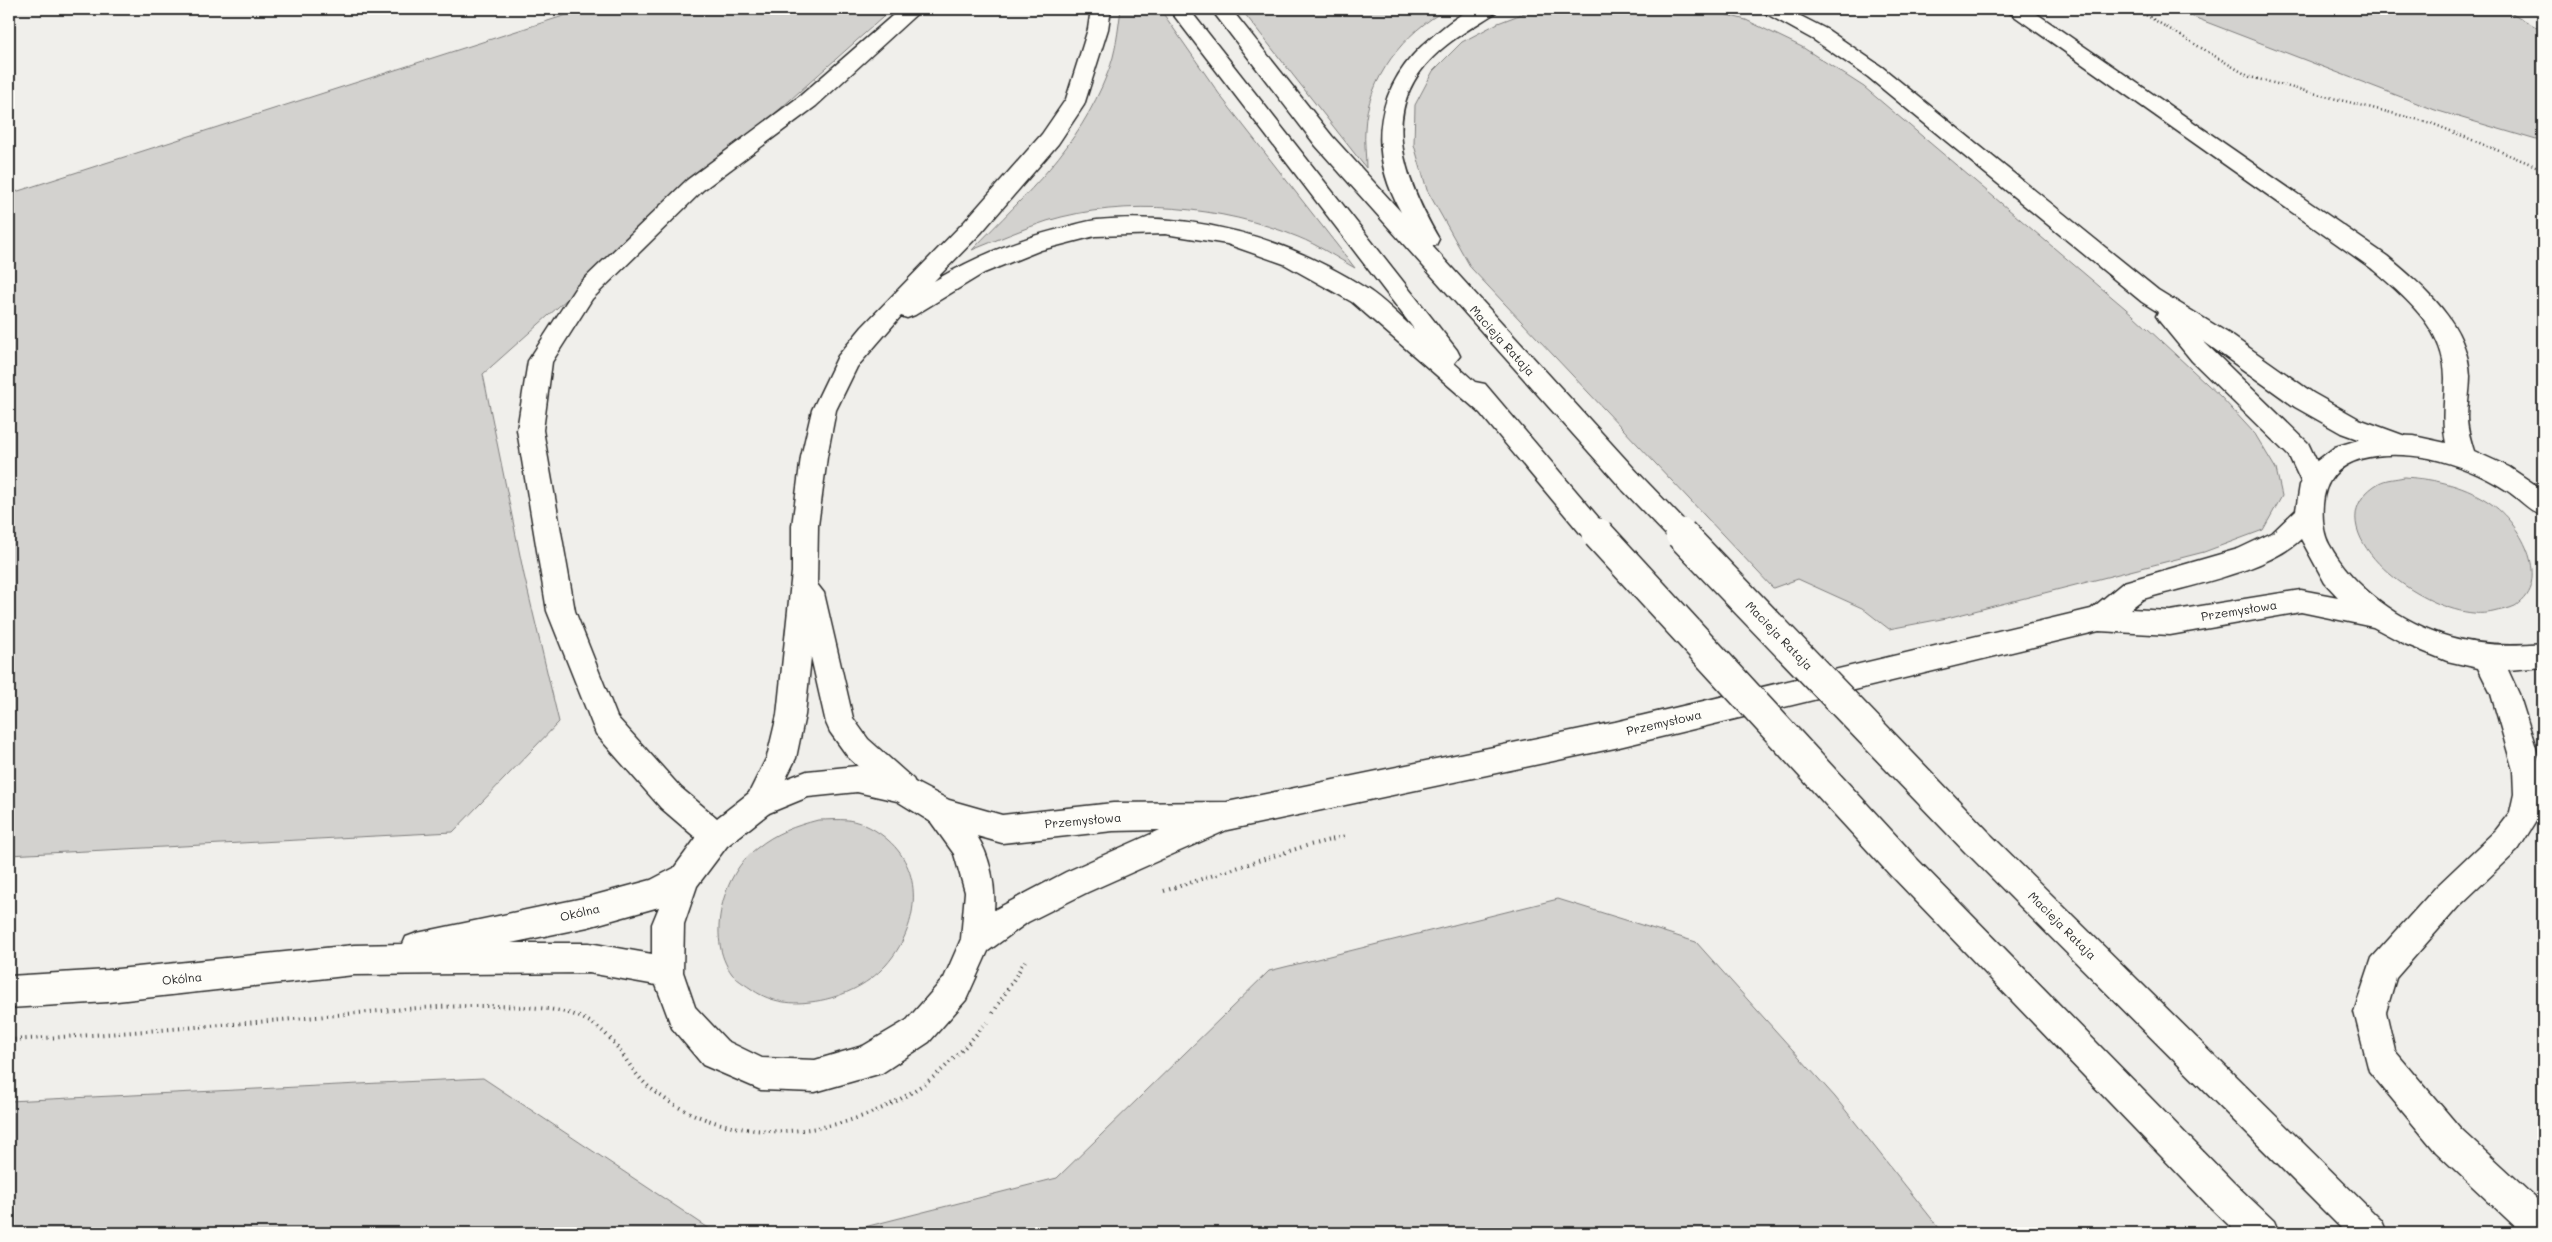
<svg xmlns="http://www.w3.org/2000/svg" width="2552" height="1242" font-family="Mali,sans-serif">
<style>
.green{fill:#d3d2cf;stroke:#7f7e7d}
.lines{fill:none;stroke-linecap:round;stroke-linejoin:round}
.minor-casing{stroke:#2b2b2b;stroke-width:3}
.major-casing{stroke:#2b2b2b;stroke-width:3}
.path-far1{stroke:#2b2b2b;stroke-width:2.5;stroke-dasharray:1 3;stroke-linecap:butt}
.path{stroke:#2b2b2b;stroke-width:4;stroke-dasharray:1 4.5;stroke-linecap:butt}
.minor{fill:#fdfcf7;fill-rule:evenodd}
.major{fill:#fdfcf7;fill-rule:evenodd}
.major-bridge-far1-casing{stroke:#2b2b2b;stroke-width:26;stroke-linecap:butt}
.major-bridge-casing{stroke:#2b2b2b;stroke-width:34;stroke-linecap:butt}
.major-bridge-far1{stroke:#fdfcf7;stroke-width:23}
.major-bridge{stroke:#fdfcf7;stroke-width:31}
.labels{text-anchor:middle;stroke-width:4.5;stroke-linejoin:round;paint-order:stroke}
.street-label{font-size:12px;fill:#2b2b2b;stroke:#fdfcf7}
</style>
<rect width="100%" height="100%" fill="#f0efeb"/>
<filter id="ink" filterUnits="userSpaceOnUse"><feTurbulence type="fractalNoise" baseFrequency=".02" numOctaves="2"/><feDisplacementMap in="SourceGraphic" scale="10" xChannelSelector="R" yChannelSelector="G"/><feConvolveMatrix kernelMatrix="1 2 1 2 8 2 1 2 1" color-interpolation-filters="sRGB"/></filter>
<g filter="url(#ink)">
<g class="green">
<path d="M585 9H892L483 374 524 575 559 722 453 832 9 855V194Z"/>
<path d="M1121 9H1160L1222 98 1355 268C1337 258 1318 245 1298 237 1222 206 1126 197 1047 221 1022 229 997 240 972 250 1028 192 1078 149 1108 72 1116 53 1118 30 1121 9Z"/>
<path d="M1241 9H1448C1404 31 1367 80 1365 129 1364 142 1366 155 1366 168Z"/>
<path d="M1535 9H1705L1746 20 1802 47 1864 87 2132 314 2221 397 2255 434 2276 469 2282 496 2263 530 2204 552 1947 618 1889 629 1862 608 1798 579 1773 588 1471 268 1427 190 1414 145 1415 105 1433 71 1462 42 1498 23Z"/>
<path d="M2182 9H2505L2543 31V142L2435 110 2188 15Z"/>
<path d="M2404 477C2436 479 2467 486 2493 505 2522 526 2552 582 2515 606 2509 609 2500 610 2493 612 2433 626 2303 528 2379 483 2386 479 2396 479 2404 477Z"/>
<path d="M818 820C828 820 838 819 848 820 863 822 878 831 888 840 926 873 918 929 886 965 867 986 838 999 810 1002 789 1005 767 1001 750 988 744 984 736 979 732 974 705 938 723 873 757 848 775 833 795 826 818 820Z"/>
<path d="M1558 899 1696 942 1835 1097 1943 1233H841L1057 1178 1269 971Z"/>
<path d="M483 1078 716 1233H9V1101Z"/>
</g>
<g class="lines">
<defs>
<path id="minor" d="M900 9H922L816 106 703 190 592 299 552 362 543 430 575 611 617 717 681 788 717 818 749 793 807 771 857 766 903 776 949 800 1002 815 1113 803 1227 802 1615 722 2091 609 2124 582 2238 549 2272 533 2296 510 2300 485 2313 464 2335 447 2358 440 2386 435 2414 436 2446 443C2441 420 2445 401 2445 378 2445 329 2405 297 2371 268L2010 13 2007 9H2030L2387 256C2424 287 2468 324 2470 376 2470 390 2467 404 2467 418 2467 429 2471 441 2474 451L2509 467 2543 490V516C2529 511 2519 498 2506 490 2483 475 2456 464 2429 458 2389 451 2327 451 2323 504 2322 517 2323 533 2329 544 2353 588 2402 623 2450 637 2481 646 2511 646 2543 643V667L2508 670 2519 694 2543 770V796L2538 818 2518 850 2458 907 2396 978 2386 1012 2395 1051 2460 1128 2543 1205V1233H2522L2436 1152 2369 1071 2354 1012 2372 958 2436 887 2496 830 2510 812 2514 794 2513 770 2491 694 2478 668 2447 661 2405 644 2373 627 2301 612 2170 635 2099 631 1615 748 1227 830 1088 892 1028 922 988 951 966 1000 929 1042 882 1073 815 1092 761 1090 703 1065 672 1028 656 985 589 973 354 975 108 1002 9 1008V976L108 970 354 945 403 944 406 937 417 933 588 897 651 880 674 868 696 838 661 808 596 734 547 611 517 430 528 361 576 287 687 180 800 96ZM2301 539 2325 583 2338 597 2301 590 2170 611 2130 609 2143 599C2188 586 2268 571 2301 539ZM857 792 897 801 931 822 954 854 965 892 961 939 944 978 907 1020 863 1046 815 1060 762 1058 727 1041 695 1007 683 972 684 924 697 886 727 846 769 813 808 797ZM1160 830 1066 872 994 910C996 886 990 856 977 836L1002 843 1113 831ZM659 907 652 924V954L589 943H511L588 927Z"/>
<g id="major">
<path d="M1091 9H1111L1108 29 1084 105 1058 144 981 233 934 281C975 257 1017 239 1063 228 1074 225 1086 221 1097 220 1193 211 1286 237 1367 289 1384 300 1399 316 1414 329L1169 9H1189L1457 350 1460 356 1454 363 1475 382 1485 384 1598 517 1602 525 1598 533 1589 536 1580 533 1480 413 1352 302 1284 264 1227 244 1165 234 1095 236 1041 250 984 273 915 315 907 318 901 316 857 367 836 410 827 457 818 526 817 584 824 593 853 718 868 739 913 779 918 789 913 799 903 802 893 799 848 757 830 732 826 723 811 657 805 715 796 758 769 813 759 817 749 813 744 803 767 757 777 715 792 572V526L801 457 812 410 838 356 862 327 965 221 1042 134 1066 99 1088 29Z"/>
<path d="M1211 9H1231L1332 136 1401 212C1366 150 1375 84 1431 38 1441 29 1462 11 1475 9 1482 7 1491 9 1498 9L1495 13C1473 27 1451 39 1433 57 1377 112 1406 182 1439 239L1436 245 1432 246 1640 475 1644 482 1640 489 1631 492 1622 489 1316 146Z"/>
<path d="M1762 9H1787L1828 30 1882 67 2158 290 2231 335 2313 393 2359 419 2408 437 2412 444 2408 451 2399 454 2341 433 2295 407 2203 341 2308 443 2327 483 2323 490 2314 493 2305 490 2289 456 2192 361 2160 322 2156 316 2158 312 2142 302 1868 77 1814 40 1765 13Z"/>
<path d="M1977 828 1988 832 2382 1221 2387 1233H2346L1966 852 1962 842 1966 832Z"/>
<path d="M1903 852 1914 856 2233 1182 2274 1221 2279 1233H2237L2209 1206 1892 876 1888 866 1892 856Z"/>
</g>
</defs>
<use href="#minor" class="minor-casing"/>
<use href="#major" class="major-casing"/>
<path class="path-far1" d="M2141 9 2146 15 2250 77 2431 123 2543 169"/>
<g class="path">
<path d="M1164 891 1302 847 1346 836"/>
<path d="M993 1013 1025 961"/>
<path d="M9 1040C108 1035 207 1026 306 1018 378 1011 451 1003 523 1007 565 1009 595 1015 620 1051 629 1064 638 1078 650 1088 726 1150 840 1141 918 1088 946 1070 966 1046 987 1022"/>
</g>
<use href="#minor" class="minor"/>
<use href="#major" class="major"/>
<defs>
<g id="major-bridge-far1">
<path d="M1631 482 1683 536"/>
<path d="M1589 525 1599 536"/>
</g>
<g id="major-bridge">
<path d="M1598 534 1903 866"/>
<path d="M1681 534 1977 842"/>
</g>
</defs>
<use href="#major-bridge-far1" class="major-bridge-far1-casing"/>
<use href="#major-bridge" class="major-bridge-casing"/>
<use href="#major-bridge-far1" class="major-bridge-far1"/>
<use href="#major-bridge" class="major-bridge"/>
</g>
</g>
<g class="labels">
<g class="street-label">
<text transform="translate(1502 341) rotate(48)" y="4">Macieja Rataja</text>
<text transform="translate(2239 611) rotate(-9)" y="4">Przemysłowa</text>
<text transform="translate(1779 636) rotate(46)" y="4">Macieja Rataja</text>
<text transform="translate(1664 723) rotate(-13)" y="4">Przemysłowa</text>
<text transform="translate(1083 821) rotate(-5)" y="4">Przemysłowa</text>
<text transform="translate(580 913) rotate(-13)" y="4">Okólna</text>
<text transform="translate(2062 926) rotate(45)" y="4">Macieja Rataja</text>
<text transform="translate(182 979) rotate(-6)" y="4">Okólna</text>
</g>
</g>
<rect width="2552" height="1242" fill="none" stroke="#fdfcf7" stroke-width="30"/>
<rect x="15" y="15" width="2522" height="1212" fill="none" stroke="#2b2b2b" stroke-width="2" filter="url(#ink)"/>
</svg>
